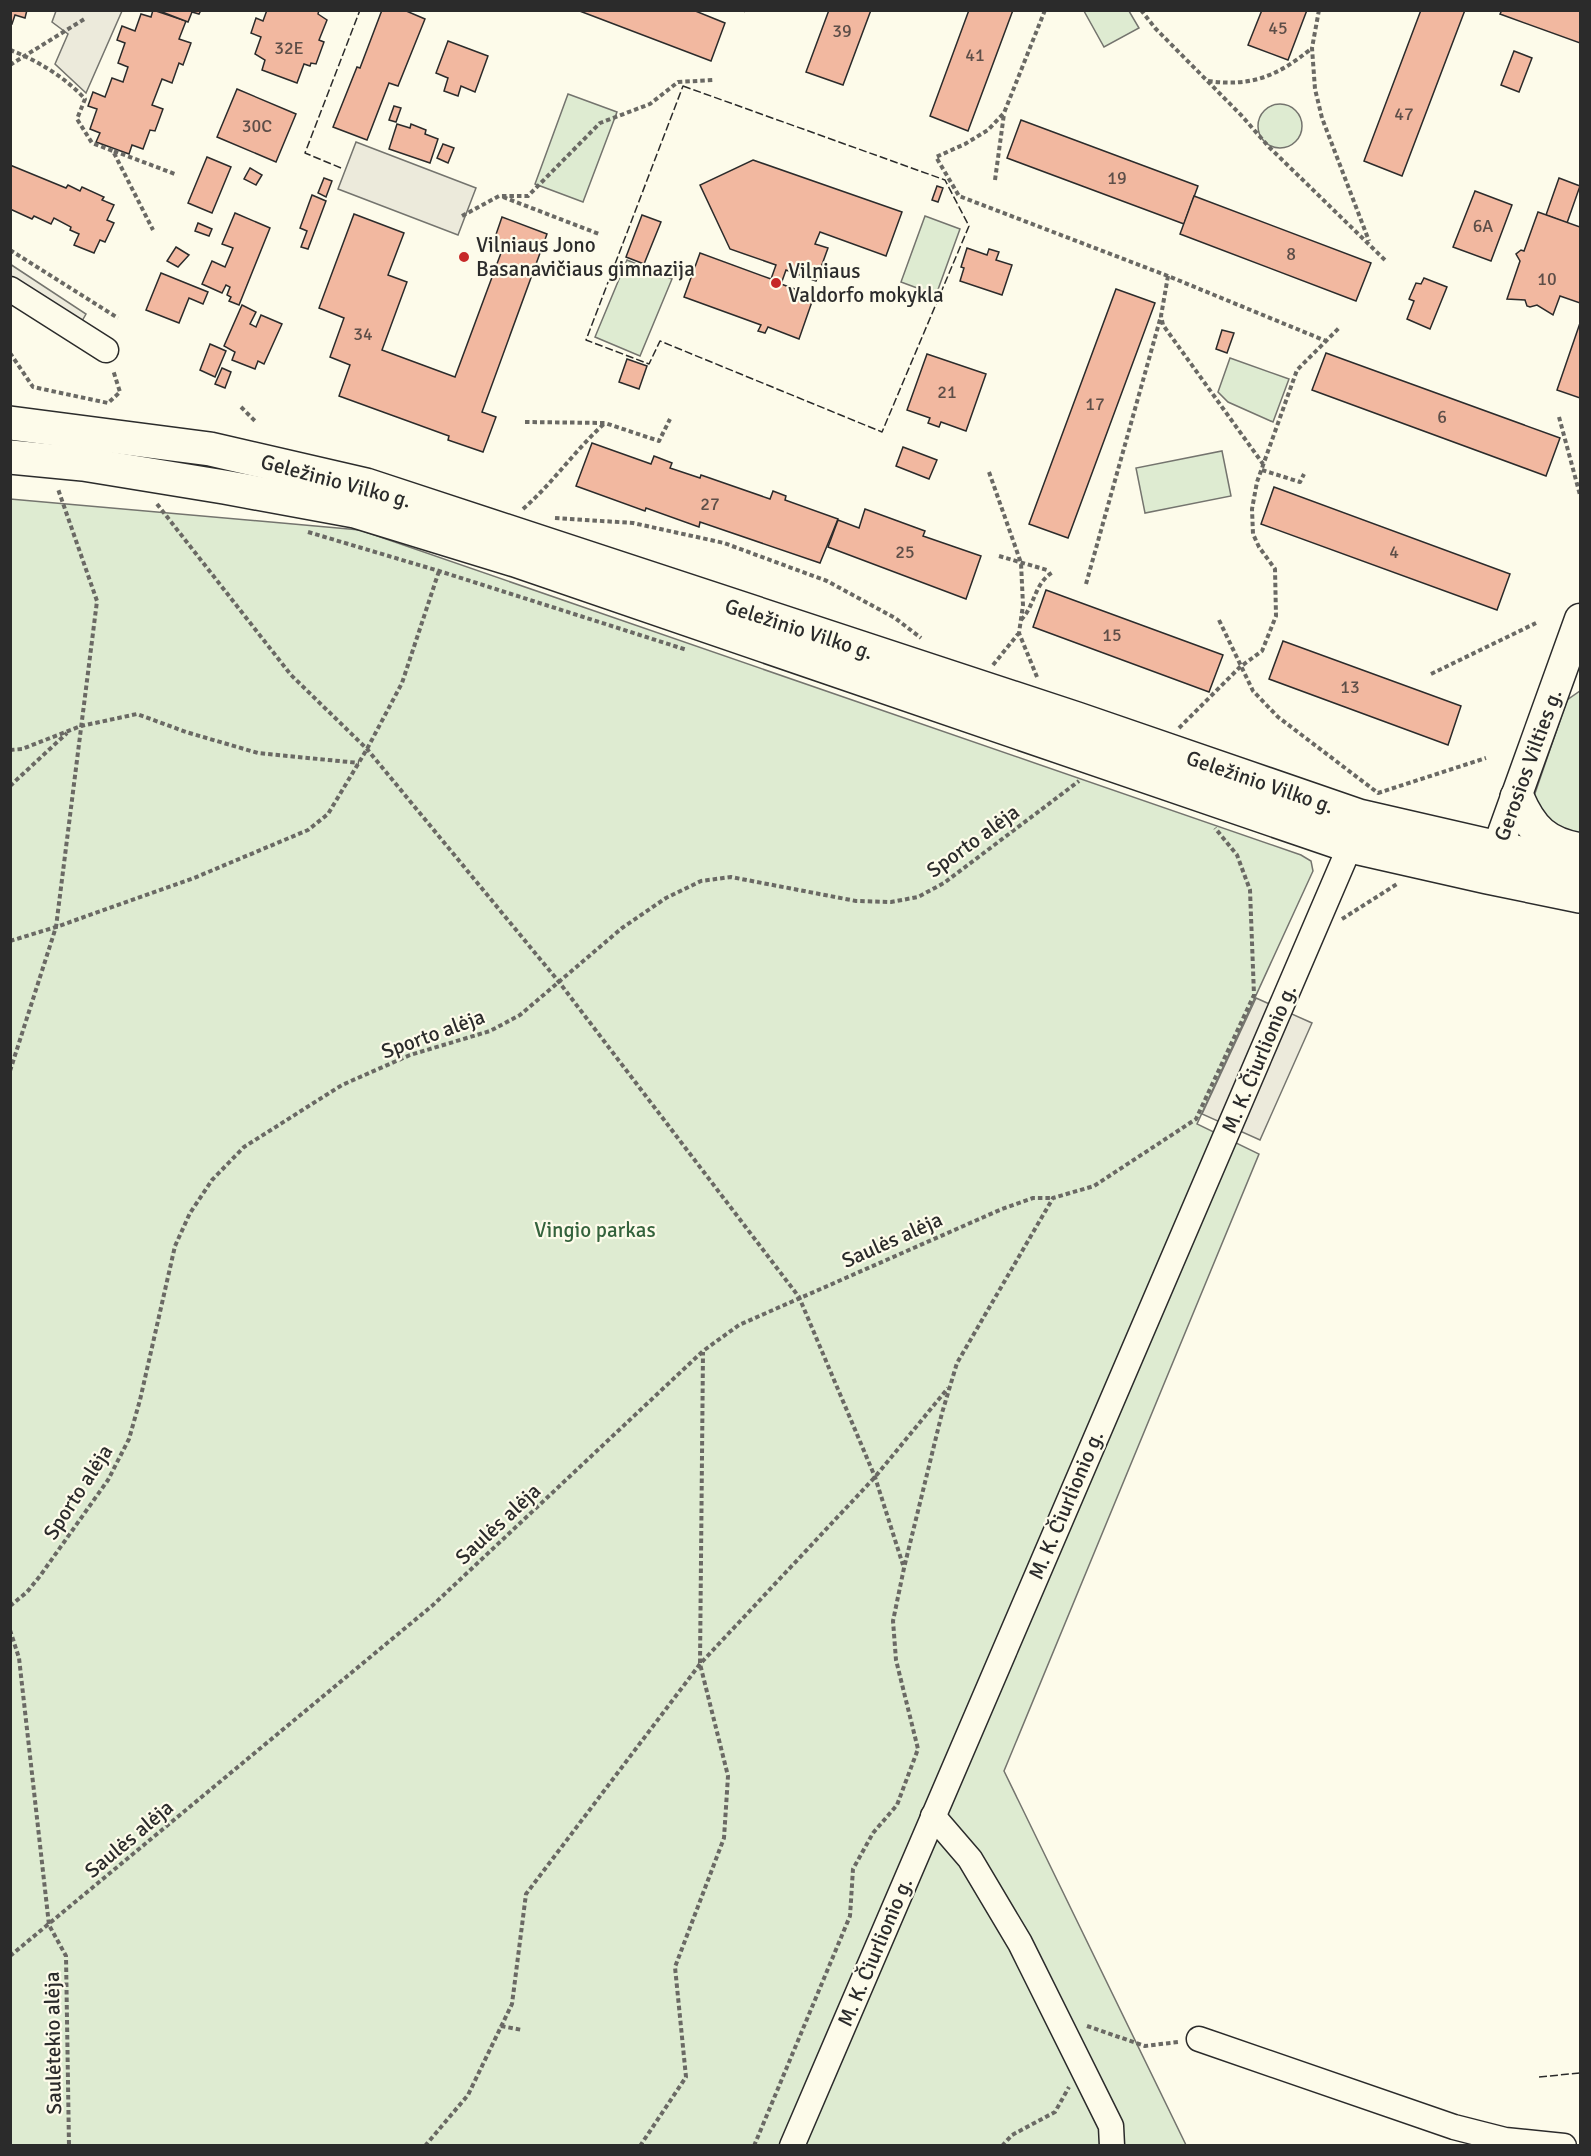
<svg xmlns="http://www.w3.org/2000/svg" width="1591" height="2156" font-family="Signika,sans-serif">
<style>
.green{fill:#deebd1;stroke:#74746e;stroke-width:1.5}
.parking{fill:#eceadb;stroke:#74746e;stroke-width:1.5}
.building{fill:#f2b8a0;stroke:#2b2b2b;stroke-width:1.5}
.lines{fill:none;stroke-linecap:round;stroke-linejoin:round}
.minor-casing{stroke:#2b2b2b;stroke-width:27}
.major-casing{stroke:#2b2b2b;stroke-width:33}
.highway-casing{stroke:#2b2b2b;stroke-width:36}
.path{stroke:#6a6964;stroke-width:4;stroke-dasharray:4.5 3;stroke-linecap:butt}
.minor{stroke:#fdfbea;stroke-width:24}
.major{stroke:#fdfbea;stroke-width:30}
.highway{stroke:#fdfbea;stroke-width:33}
.fence{stroke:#2b2b2b;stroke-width:1.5;stroke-dasharray:8 3;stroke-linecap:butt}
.poi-dot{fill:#c62828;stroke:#fdfbea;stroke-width:2}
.labels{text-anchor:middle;stroke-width:4.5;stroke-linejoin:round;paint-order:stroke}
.number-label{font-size:18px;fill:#5d4e48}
.poi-label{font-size:21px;fill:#2b2b2b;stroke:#fdfbea;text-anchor:start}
.street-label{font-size:21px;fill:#2b2b2b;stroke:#fdfbea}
.park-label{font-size:21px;fill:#34623c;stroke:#fdfbea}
</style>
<rect width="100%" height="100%" fill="#fdfbea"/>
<g class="green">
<path d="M1084 11H1129L1139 28 1104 47Z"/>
<path d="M568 94 617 112 583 202 535 184Z"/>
<circle cx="1280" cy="126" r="22"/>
<path d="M925 216 960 229 936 295 901 282Z"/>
<path d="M627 260 672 279 640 356 595 337Z"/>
<path d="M1230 358 1289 379 1273 422 1228 402 1218 392Z"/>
<path d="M1222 451 1231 496 1145 513 1136 468Z"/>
<path d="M10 499 360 530 1301 855 1311 861 1313 871 1197 1124 1259 1154 1004 1771 1186 2145H11Z"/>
<path d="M1580 691V842L1567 840 1532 802 1567 700Z"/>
</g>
<g class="parking">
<path d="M56 11H122L86 93 55 64 68 34 52 22Z"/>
<path d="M356 142 476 188 458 235 338 189Z"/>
<path d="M10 264 86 314 78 328 11 283Z"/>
<path d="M1256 998 1312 1023 1260 1140 1202 1114Z"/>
</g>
<g class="building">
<path d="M10 10H27L25 18 15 15 12 24 10 23Z"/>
<path d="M153 10 186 21 179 39 191 43 183 65 179 63 172 83 162 79 152 105 163 109 155 131 150 130 143 149 132 145 129 154 96 142 100 133 90 129 97 109 88 106 93 92 105 97 112 78 123 82 128 67 118 63 125 43 117 40 122 26 135 31 141 14 151 17Z"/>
<path d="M157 10H201L199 14 192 12 188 22Z"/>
<path d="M267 10H319L318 14 327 20 319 40 324 42 316 64 311 63 310 66 304 64 297 83 262 70 265 60 255 54 261 37 251 33 256 18 263 21Z"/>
<path d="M382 10H404L425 19 398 86 389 83 367 140 333 127 357 67 360 68Z"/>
<path d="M577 10H693L725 23 711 61Z"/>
<path d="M829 10H871L843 85 806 72Z"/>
<path d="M969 10H1013L968 131 930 116Z"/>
<path d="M1262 10H1307L1288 60 1248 45Z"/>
<path d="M1421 10H1465L1402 176 1364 161Z"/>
<path d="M1502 10H1580V43L1500 14Z"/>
<path d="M448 41 488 56 475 92 461 86 458 96 444 91 448 78 436 73Z"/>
<path d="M1514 51 1532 58 1519 92 1501 85Z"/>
<path d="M237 89 296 114 276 162 217 137Z"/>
<path d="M394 106 401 108 396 122 389 120Z"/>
<path d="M1021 120 1198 186 1184 224 1007 158Z"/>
<path d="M397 124 410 128 411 124 426 130 425 134 438 139 430 163 389 149Z"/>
<path d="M443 144 454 148 448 163 437 158Z"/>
<path d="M207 157 231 167 212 213 188 203Z"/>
<path d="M753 160 902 212 886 256 820 232 815 244 828 248 816 281 786 270 781 284 814 296 799 339 768 327 765 333 758 331 761 325 684 297 700 253 771 279 776 265 730 249 700 185Z"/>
<path d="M10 165 66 188 68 185 80 191 82 187 104 197 102 200 114 205 107 220 114 223 105 242 100 240 94 253 74 245 79 234 70 230 71 227 54 218 51 224 34 216 32 219 10 209Z"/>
<path d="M250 168 262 175 256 185 244 179Z"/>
<path d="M324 178 332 181 326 197 318 193Z"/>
<path d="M1559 178 1580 186 1567 223 1546 215Z"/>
<path d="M937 186 943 188 938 202 932 200Z"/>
<path d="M1475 191 1512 205 1491 261 1453 247Z"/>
<path d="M312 195 326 201 308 249 301 247 307 231 300 228Z"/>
<path d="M1194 196 1371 263 1356 301 1180 234Z"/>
<path d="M1538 212 1580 227V303L1560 296 1553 315 1537 305 1530 307 1527 306 1525 300 1507 299 1520 261 1516 254 1521 250 1524 251Z"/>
<path d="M235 213 270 228 239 305 229 301 231 297 227 295 230 287 226 285 222 293 202 284 212 261 225 267 233 248 222 244Z"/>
<path d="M354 214 404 233 388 275 407 282 382 350 455 377 501 253 491 249 502 217 547 234 482 412 496 417 483 452 448 440 449 436 339 396 350 365 330 357 344 318 319 308Z"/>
<path d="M642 215 661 222 644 264 626 257Z"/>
<path d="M198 223 212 229 209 236 195 231Z"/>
<path d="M176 247 189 255 178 267 167 261Z"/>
<path d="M967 248 987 255 989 249 999 252 996 260 1012 265 1002 295 960 281 964 268 961 267Z"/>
<path d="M161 273 208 292 203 304 189 298 179 323 146 310Z"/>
<path d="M1424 278 1447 287 1430 329 1407 319 1414 301 1409 299 1416 283 1421 284Z"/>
<path d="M1116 289 1155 303 1068 538 1029 524Z"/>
<path d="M242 305 256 312 250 324 256 327 261 315 282 324 264 364 258 361 255 369 232 360 235 352 224 346Z"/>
<path d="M1580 323V398L1557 390Z"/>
<path d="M1222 330 1234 333 1227 353 1216 349Z"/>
<path d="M210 344 226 351 215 377 200 370Z"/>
<path d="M1326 353 1560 438 1546 476 1312 390Z"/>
<path d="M927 354 986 374 966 431 941 422 939 427 928 423 930 418 907 410Z"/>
<path d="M627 359 647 366 639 389 619 382Z"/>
<path d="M222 368 231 372 225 388 215 384Z"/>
<path d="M592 443 651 464 654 456 672 463 670 468 700 478 701 475 770 499 773 491 786 496 785 500 838 519 820 563 700 522 699 527 646 508 645 511 576 486Z"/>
<path d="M903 447 937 460 929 479 896 466Z"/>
<path d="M1274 487 1510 574 1497 610 1261 524Z"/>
<path d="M865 509 925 531 923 536 981 556 966 599 828 547 838 520 859 528Z"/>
<path d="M1046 590 1223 655 1209 692 1033 627Z"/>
<path d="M1283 641 1461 706 1448 745 1269 679Z"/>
</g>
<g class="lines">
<defs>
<g id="minor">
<path d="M10 289 106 350"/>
<path d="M933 1816 970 1859 1020 1943 1111 2126 1112 2146"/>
<path d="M1199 2039 1454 2127 1505 2140 1564 2146"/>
<path d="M792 2146 1350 846"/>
</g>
<path id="major" d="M1489 872 1580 619"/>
<g id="highway">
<path d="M10 423 210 449 366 485 1077 719 1359 816 1580 867"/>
<path d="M10 457 83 464 224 487 355 511 515 560 1350 846 1487 877 1580 896"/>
<path d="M1517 797C1531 830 1546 844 1580 850"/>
</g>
</defs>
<use href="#minor" class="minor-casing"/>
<use href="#major" class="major-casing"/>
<use href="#highway" class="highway-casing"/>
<g class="path">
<path d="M745 10 746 11"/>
<path d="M1045 10 1004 113 988 130 965 144 936 157 959 196 1168 276 1326 341"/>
<path d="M1141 10 1155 28 1241 115 1269 147 1387 262"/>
<path d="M1319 10 1312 48 1315 89 1322 118 1369 241"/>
<path d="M10 50C37 60 66 78 85 99L77 119 92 143 113 151 153 230"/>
<path d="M10 65 86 18"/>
<path d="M1208 81C1252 87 1277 76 1311 49"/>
<path d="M114 151 175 174"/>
<path d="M995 180 1004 114"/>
<path d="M503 197 599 234"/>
<path d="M462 216 499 196H528L600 123 650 104 678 82 714 80"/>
<path d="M10 250 118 318"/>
<path d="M1168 276 1161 316 1163 325 1263 464"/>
<path d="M10 353 33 387 108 403 120 392 113 370"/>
<path d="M241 407 256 422"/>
<path d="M1559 417 1580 495"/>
<path d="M525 422 605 423 659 441 670 419"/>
<path d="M1262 470 1300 482 1304 474"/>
<path d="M989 472 1021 563 1023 605 1019 633 1037 677"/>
<path d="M157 504 291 675 367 749 559 982 799 1297 875 1477 903 1565"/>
<path d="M523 509C553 483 575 450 605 423"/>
<path d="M555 518 633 523 724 543 827 581 895 618 921 638"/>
<path d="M308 532 439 571 687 650"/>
<path d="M999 556 1047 570"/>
<path d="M1086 584 1161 316"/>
<path d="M1021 620C1035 606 1034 583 1053 572"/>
<path d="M1219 620 1253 691 1278 717 1378 793 1486 758"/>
<path d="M993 665 1018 634"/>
<path d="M1431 674 1536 623"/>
<path d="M1179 728 1240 667 1262 651 1276 616 1275 569 1259 547 1253 534 1252 509 1257 482 1297 370 1340 327"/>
<path d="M10 750 22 749 81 726 137 714 186 732 258 753 359 763"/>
<path d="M10 786 67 733"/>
<path d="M1342 919 1397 884"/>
<path d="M10 941 56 927 194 878 308 830 328 814 367 749 402 683 439 571"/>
<path d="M10 1071 56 927 97 601 58 489"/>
<path d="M10 1606 27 1592 40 1576 108 1480 129 1439 140 1400 175 1246 190 1213 212 1180 244 1147 342 1085 410 1055 490 1031 520 1015 622 928 666 898 701 881 731 877 856 901 891 902 918 897 944 883 1079 781"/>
<path d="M10 1630 19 1658 49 1925 66 1956 69 2146"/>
<path d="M10 1956 433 1605 703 1351 739 1325 1002 1209 1033 1198H1053"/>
<path d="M501 2026 522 2030"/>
<path d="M1087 2026 1145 2046 1178 2042"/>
<path d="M425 2146 468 2095 512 2004 526 1894 700 1664 875 1477 948 1388"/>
<path d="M640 2146 686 2077 675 1967 724 1838 728 1776 700 1664 703 1352"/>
<path d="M754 2146 850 1916 853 1869 873 1833 897 1805 918 1749 896 1660 893 1621 904 1568 942 1413 957 1363 1053 1198 1094 1186 1196 1119 1254 995 1250 890 1237 855 1215 828"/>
<path d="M1002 2146 1012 2135 1055 2112 1069 2087"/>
</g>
<use href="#minor" class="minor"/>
<use href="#major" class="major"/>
<use href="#highway" class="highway"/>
<g class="fence">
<path d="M683 86 945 180 969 226 882 432 660 341 649 364 586 340Z"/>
<path d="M341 168 305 153 360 10"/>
<path d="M1539 2077 1580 2073"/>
</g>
</g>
<g class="poi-dot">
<circle cx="464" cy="257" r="6"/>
<circle cx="776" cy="283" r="6"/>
</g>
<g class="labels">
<g class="number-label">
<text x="1278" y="34">45</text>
<text x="842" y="37">39</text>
<text x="289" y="54">32E</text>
<text x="975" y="61">41</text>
<text x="1404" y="120">47</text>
<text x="257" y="132">30C</text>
<text x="1117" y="184">19</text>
<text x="1483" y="232">6A</text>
<text x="1291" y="260">8</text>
<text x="1547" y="285">10</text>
<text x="363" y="340">34</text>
<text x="947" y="398">21</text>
<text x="1095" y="410">17</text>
<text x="1442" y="423">6</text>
<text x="710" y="510">27</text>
<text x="905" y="558">25</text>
<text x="1394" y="558">4</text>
<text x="1112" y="641">15</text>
<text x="1350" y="693">13</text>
</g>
<g class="poi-label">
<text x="476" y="252">Vilniaus Jono<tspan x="476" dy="24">Basanavičiaus gimnazija</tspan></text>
<text x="788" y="278">Vilniaus<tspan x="788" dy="24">Valdorfo mokykla</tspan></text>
</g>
<g class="street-label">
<text transform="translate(336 481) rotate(15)" y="7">Geležinio Vilko g.</text>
<text transform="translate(799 629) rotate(18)" y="7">Geležinio Vilko g.</text>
<text transform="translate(1528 765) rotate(-70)" y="7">Gerosios Vilties g.</text>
<text transform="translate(1260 782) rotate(19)" y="7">Geležinio Vilko g.</text>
<text transform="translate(973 841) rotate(-36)" y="7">Sporto alėja</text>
<text transform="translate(433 1034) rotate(-20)" y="7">Sporto alėja</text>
<text transform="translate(1259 1059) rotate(-67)" y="7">M. K. Čiurlionio g.</text>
<text transform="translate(892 1240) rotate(-24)" y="7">Saulės alėja</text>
<text transform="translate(78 1492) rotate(-57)" y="7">Sporto alėja</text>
<text transform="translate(1066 1505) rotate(-67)" y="7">M. K. Čiurlionio g.</text>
<text transform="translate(498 1524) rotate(-43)" y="7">Saulės alėja</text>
<text transform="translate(129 1839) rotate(-40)" y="7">Saulės alėja</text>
<text transform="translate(875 1952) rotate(-67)" y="7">M. K. Čiurlionio g.</text>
<text transform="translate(53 2043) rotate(-91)" y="7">Saulėtekio alėja</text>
</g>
<g class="park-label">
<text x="595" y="1237">Vingio parkas</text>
</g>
</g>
<rect width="1591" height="2156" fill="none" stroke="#2b2b2b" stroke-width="24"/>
</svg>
